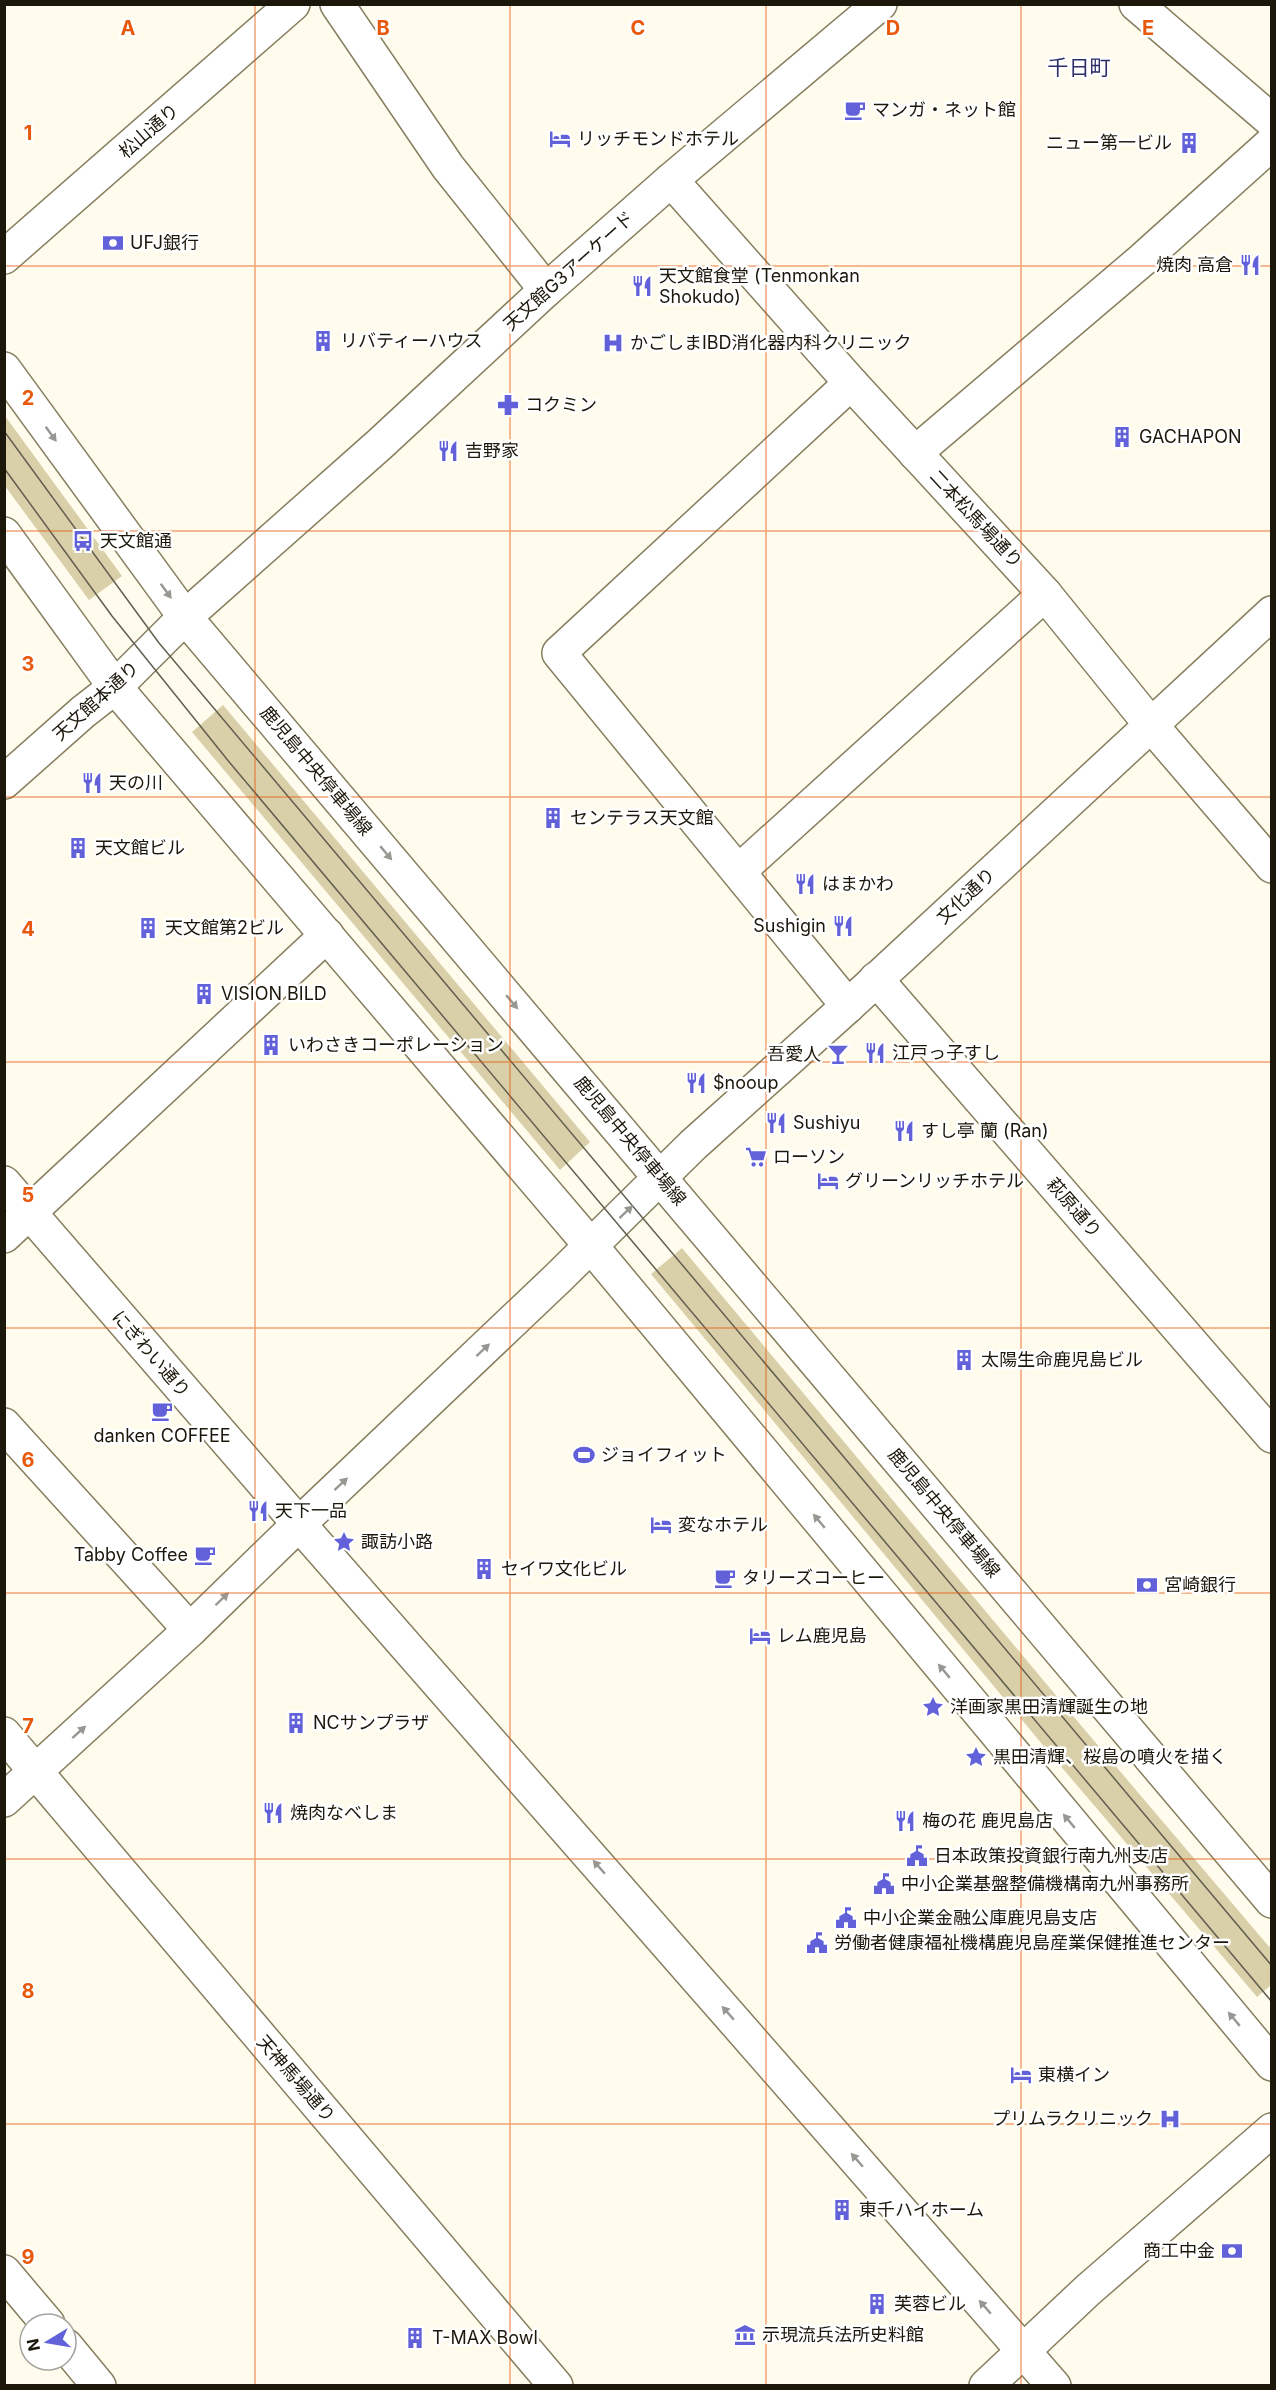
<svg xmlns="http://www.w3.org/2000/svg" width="1276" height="2390" font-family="Inter,'Noto Sans JP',sans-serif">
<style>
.green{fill:#d9cfa9}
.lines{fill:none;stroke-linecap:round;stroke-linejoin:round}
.pedestrian-casing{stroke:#867e5e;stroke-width:36}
.minor-casing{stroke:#867e5e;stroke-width:36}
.tertiary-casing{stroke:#867e5e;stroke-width:36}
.primary-casing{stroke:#867e5e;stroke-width:36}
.pedestrian{stroke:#fff;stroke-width:33}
.minor{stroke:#fff;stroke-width:33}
.tertiary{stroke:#fff;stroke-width:33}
.primary{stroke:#fff;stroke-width:33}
.tram{stroke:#625f51;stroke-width:1.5}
.oneway{fill:#989791}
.grid{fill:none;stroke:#e8590c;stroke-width:1.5;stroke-opacity:0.55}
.labels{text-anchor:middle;stroke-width:5;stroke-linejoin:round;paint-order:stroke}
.poi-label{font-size:18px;fill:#1b180b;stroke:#fff;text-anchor:start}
.street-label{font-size:18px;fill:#1b180b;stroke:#fff}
.quarter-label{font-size:21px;fill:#2d2e69;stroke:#fff}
.grid-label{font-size:20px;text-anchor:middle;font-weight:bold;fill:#e8590c;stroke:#fff;stroke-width:5;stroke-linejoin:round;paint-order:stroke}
</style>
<rect width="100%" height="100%" fill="#fffbed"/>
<g class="green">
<path d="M5 416 122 576 89 600 5 486Z"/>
<path d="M223 705 590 1142 560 1170 192 732Z"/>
<path d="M682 1248 1079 1723 1271 1949V1985L1257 1997 1047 1750 651 1274Z"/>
</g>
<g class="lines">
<defs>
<g id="pedestrian">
<path d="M915 453 1142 260 1272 143"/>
<path d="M4 782 83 712 115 687 185 617 380 444 546 290 671 180 880 4"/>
<path d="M4 1183 299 1524"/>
<path d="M4 1236 327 935"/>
<path d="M4 1425 190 1630"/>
<path d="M4 1734 36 1772"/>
</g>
<g id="minor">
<path d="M337 4 448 167 546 290"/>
<path d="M671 180 851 383 1045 594 1151 725 1272 866"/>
<path d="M739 871 1045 594"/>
<path d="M876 979 1272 1436"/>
<path d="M848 1006 559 653 851 383"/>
<path d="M299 1524 1054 2386"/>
<path d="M36 1772 556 2386"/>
<path d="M4 1800 190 1630 299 1524 558 1278 693 1145 848 1006 1272 613"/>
<path d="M4 2272 48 2324"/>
<path d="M66 2346 99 2386"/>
</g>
<g id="tertiary">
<path d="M1136 4 1272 121"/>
<path d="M4 257 293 4"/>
<path d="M986 2386 1088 2290 1272 2130"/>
</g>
<g id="primary">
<path d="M4 369 185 617 1272 1901"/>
<path d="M4 534 115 687 591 1246 1272 2064"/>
</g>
</defs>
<use href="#pedestrian" class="pedestrian-casing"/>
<use href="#minor" class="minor-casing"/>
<use href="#tertiary" class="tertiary-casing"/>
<use href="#primary" class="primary-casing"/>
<use href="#pedestrian" class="pedestrian"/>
<use href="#minor" class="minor"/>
<use href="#tertiary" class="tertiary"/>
<use href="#primary" class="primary"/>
<g class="tram">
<path d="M4 431 159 643 1272 1966"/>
<path d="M4 468 112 616 230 763 1272 2002"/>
</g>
</g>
<defs><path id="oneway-solid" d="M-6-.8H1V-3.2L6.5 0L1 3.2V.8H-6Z" transform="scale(1.5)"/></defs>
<g class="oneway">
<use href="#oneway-solid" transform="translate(51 434) rotate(54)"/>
<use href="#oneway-solid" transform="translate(166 591) rotate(54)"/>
<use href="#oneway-solid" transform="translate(386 853) rotate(50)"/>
<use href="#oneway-solid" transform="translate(512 1002) rotate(50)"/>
<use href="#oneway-solid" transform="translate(626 1212) rotate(-43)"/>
<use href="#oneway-solid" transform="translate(483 1350) rotate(-43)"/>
<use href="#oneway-solid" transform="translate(341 1484) rotate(-43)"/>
<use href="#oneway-solid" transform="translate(819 1521) rotate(-130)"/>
<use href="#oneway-solid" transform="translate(222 1599) rotate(-44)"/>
<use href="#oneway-solid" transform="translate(944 1671) rotate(-130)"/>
<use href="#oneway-solid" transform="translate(79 1732) rotate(-42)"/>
<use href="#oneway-solid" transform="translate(1069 1821) rotate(-130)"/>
<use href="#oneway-solid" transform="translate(599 1867) rotate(-131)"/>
<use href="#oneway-solid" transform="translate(728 2013) rotate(-131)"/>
<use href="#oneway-solid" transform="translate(1234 2019) rotate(-130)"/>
<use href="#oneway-solid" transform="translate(857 2160) rotate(-131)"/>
<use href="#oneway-solid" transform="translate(985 2307) rotate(-131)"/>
</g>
<path class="grid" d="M255 4V2386M510 4V2386M766 4V2386M1021 4V2386M4 266H1272M4 531H1272M4 797H1272M4 1062H1272M4 1328H1272M4 1593H1272M4 1859H1272M4 2124H1272"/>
<defs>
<symbol id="cafe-bare" viewBox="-9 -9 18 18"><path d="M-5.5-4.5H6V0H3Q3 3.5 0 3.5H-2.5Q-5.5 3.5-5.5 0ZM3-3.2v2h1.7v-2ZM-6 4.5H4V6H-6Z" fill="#6261da" stroke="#fff" stroke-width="2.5" paint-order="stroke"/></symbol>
<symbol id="hotel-bare" viewBox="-9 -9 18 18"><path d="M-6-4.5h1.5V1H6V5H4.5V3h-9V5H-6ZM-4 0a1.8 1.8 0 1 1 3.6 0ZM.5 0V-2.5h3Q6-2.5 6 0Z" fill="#6261da" stroke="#fff" stroke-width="2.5" paint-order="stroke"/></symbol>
<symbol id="building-bare" viewBox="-9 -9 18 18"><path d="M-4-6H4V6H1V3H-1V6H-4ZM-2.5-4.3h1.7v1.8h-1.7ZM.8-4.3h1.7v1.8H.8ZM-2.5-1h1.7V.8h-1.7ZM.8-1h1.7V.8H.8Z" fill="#6261da" stroke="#fff" stroke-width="2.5" paint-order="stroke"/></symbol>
<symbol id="bank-bare" viewBox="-9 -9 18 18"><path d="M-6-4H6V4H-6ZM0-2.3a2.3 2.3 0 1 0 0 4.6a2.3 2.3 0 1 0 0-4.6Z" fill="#6261da" stroke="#fff" stroke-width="2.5" paint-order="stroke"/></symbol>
<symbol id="restaurant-bare" viewBox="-9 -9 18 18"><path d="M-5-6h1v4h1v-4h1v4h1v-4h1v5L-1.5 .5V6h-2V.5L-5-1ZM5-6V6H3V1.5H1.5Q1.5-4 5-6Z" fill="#6261da" stroke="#fff" stroke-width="2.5" paint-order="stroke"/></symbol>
<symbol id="hospital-bare" viewBox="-9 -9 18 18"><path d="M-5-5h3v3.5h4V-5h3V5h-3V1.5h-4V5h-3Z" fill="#6261da" stroke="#fff" stroke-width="2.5" paint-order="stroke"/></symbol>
<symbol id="pharmacy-bare" viewBox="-9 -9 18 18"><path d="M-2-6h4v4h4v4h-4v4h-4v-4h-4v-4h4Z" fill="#6261da" stroke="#fff" stroke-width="2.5" paint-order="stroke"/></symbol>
<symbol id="bus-bare" viewBox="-9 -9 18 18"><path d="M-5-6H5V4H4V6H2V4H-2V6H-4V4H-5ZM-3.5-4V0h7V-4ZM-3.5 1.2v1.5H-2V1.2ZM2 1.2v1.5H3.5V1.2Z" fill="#6261da" stroke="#fff" stroke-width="2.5" paint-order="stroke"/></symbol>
<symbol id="bar-bare" viewBox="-9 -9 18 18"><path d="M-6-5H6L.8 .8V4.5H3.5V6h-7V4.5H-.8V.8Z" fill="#6261da" stroke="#fff" stroke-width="2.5" paint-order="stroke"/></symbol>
<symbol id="supermarket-bare" viewBox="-9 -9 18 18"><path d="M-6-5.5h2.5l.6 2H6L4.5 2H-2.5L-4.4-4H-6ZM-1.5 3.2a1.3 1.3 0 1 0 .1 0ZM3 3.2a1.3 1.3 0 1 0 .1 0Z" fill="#6261da" stroke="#fff" stroke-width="2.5" paint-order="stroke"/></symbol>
<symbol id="stadium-bare" viewBox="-9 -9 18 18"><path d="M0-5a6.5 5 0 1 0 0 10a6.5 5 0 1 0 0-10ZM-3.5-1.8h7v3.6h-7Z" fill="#6261da" stroke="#fff" stroke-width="2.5" paint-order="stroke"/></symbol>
<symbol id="sight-bare" viewBox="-9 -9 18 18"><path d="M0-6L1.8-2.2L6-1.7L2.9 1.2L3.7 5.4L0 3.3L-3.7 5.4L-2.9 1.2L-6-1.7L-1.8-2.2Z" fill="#6261da" stroke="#fff" stroke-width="2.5" paint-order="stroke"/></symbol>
<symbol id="civic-bare" viewBox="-9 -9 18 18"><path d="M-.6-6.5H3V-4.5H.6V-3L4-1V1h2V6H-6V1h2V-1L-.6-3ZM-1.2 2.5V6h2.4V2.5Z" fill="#6261da" stroke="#fff" stroke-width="2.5" paint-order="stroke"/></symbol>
<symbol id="museum-bare" viewBox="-9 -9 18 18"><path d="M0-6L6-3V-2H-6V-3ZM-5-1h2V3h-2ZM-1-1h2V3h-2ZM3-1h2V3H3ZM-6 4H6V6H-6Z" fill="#6261da" stroke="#fff" stroke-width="2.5" paint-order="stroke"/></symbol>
</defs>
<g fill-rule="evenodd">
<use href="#cafe-bare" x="840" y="95" width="30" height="30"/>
<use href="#hotel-bare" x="545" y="124" width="30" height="30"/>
<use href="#building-bare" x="1174" y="128" width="30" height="30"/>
<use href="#bank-bare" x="98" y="228" width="30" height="30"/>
<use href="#restaurant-bare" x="1235" y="250" width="30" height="30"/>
<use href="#restaurant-bare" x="627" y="271" width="30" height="30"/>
<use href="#building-bare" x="308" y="326" width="30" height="30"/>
<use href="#hospital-bare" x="598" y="328" width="30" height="30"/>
<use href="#pharmacy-bare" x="493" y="390" width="30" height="30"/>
<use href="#building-bare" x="1107" y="422" width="30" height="30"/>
<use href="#restaurant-bare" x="433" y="436" width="30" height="30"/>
<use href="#bus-bare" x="68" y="526" width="30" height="30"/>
<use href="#restaurant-bare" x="77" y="768" width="30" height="30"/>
<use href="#building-bare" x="538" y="803" width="30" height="30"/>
<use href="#building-bare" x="63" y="833" width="30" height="30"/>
<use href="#restaurant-bare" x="790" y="869" width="30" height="30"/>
<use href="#restaurant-bare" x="828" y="911" width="30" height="30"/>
<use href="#building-bare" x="133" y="913" width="30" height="30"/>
<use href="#building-bare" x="189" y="979" width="30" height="30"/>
<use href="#building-bare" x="256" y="1030" width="30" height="30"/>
<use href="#restaurant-bare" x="860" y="1038" width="30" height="30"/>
<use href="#bar-bare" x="823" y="1039" width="30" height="30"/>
<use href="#restaurant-bare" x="681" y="1068" width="30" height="30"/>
<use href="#restaurant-bare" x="761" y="1108" width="30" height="30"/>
<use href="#restaurant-bare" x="889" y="1116" width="30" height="30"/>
<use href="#supermarket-bare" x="741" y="1142" width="30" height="30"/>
<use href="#hotel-bare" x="813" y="1166" width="30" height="30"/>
<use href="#building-bare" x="949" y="1345" width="30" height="30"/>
<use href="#cafe-bare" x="147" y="1396" width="30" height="30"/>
<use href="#stadium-bare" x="569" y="1440" width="30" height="30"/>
<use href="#restaurant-bare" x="243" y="1496" width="30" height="30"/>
<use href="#hotel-bare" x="646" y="1510" width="30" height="30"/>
<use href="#sight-bare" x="329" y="1527" width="30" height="30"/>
<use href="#cafe-bare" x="190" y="1540" width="30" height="30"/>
<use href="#building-bare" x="469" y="1554" width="30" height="30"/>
<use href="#cafe-bare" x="710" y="1563" width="30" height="30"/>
<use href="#bank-bare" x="1132" y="1570" width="30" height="30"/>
<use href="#hotel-bare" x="745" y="1621" width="30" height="30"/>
<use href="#sight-bare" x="918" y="1692" width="30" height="30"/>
<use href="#building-bare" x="281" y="1708" width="30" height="30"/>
<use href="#sight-bare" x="961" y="1742" width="30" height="30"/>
<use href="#restaurant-bare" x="258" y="1798" width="30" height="30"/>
<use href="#restaurant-bare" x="890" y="1806" width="30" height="30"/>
<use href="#civic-bare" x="902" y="1841" width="30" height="30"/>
<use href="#civic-bare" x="869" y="1869" width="30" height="30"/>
<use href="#civic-bare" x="831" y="1903" width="30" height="30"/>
<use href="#civic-bare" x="802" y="1928" width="30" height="30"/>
<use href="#hotel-bare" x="1006" y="2060" width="30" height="30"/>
<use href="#hospital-bare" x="1155" y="2104" width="30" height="30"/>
<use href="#building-bare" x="827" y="2195" width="30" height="30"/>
<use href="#bank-bare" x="1217" y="2236" width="30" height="30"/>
<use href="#building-bare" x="862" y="2289" width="30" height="30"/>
<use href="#museum-bare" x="730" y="2320" width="30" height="30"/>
<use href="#building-bare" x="400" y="2323" width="30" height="30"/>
</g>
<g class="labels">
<g class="poi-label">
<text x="872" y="116">マンガ・ネット館</text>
<text x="577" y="145">リッチモンドホテル</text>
<text x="1172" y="149" text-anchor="end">ニュー第一ビル</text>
<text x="130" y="249">UFJ銀行</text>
<text x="1233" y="271" text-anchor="end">焼肉 高倉</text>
<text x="659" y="282">天文館食堂 (Tenmonkan<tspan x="659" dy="21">Shokudo)</tspan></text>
<text x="340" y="347">リバティーハウス</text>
<text x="630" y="349">かごしまIBD消化器内科クリニック</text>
<text x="525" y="411">コクミン</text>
<text x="1139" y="443">GACHAPON</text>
<text x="465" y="457">吉野家</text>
<text x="100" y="547">天文館通</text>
<text x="109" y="789">天の川</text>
<text x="570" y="824">センテラス天文館</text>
<text x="95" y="854">天文館ビル</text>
<text x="822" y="890">はまかわ</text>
<text x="826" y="932" text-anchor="end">Sushigin</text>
<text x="165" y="934">天文館第2ビル</text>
<text x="221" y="1000">VISION BILD</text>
<text x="288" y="1051">いわさきコーポレーション</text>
<text x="892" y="1059">江戸っ子すし</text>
<text x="821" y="1060" text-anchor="end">吾愛人</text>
<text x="713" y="1089">$nooup</text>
<text x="793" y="1129">Sushiyu</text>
<text x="921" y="1137">すし亭 蘭 (Ran)</text>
<text x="773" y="1163">ローソン</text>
<text x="845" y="1187">グリーンリッチホテル</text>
<text x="981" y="1366">太陽生命鹿児島ビル</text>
<text x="162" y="1442" text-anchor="middle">danken COFFEE</text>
<text x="601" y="1461">ジョイフィット</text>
<text x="275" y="1517">天下一品</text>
<text x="678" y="1531">変なホテル</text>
<text x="361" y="1548">諏訪小路</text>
<text x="188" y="1561" text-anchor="end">Tabby Coffee</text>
<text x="501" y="1575">セイワ文化ビル</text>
<text x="742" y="1584">タリーズコーヒー</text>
<text x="1164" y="1591">宮崎銀行</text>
<text x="777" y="1642">レム鹿児島</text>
<text x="950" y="1713">洋画家黒田清輝誕生の地</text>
<text x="313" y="1729">NCサンプラザ</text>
<text x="993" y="1763">黒田清輝、桜島の噴火を描く</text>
<text x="290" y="1819">焼肉なべしま</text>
<text x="922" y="1827">梅の花 鹿児島店</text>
<text x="934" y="1862">日本政策投資銀行南九州支店</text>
<text x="901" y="1890">中小企業基盤整備機構南九州事務所</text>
<text x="863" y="1924">中小企業金融公庫鹿児島支店</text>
<text x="834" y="1949">労働者健康福祉機構鹿児島産業保健推進センター</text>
<text x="1038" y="2081">東横イン</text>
<text x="1153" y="2125" text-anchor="end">プリムラクリニック</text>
<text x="859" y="2216">東千ハイホーム</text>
<text x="1215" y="2257" text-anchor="end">商工中金</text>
<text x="894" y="2310">芙蓉ビル</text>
<text x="762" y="2341">示現流兵法所史料館</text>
<text x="432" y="2344">T-MAX Bowl</text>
</g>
<g class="street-label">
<text transform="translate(149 131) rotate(-41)" y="6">松山通り</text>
<text transform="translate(569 271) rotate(-42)" y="6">天文館G3アーケード</text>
<text transform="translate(976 519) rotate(47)" y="6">二本松馬場通り</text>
<text transform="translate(96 701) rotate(-42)" y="6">天文館本通り</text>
<text transform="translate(316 771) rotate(50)" y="6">鹿児島中央停車場線</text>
<text transform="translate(966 896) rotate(-43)" y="6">文化通り</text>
<text transform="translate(630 1141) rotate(50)" y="6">鹿児島中央停車場線</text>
<text transform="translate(1074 1208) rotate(49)" y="6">萩原通り</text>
<text transform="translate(151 1354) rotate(49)" y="6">にぎわい通り</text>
<text transform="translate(944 1513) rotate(50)" y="6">鹿児島中央停車場線</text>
<text transform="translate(296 2079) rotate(49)" y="6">天神馬場通り</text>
</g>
<g class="quarter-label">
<text x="1079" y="75">千日町</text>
</g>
</g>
<g class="grid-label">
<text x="128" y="35">A</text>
<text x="383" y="35">B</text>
<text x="638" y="35">C</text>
<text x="893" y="35">D</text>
<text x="1148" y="35">E</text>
<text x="28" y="140">1</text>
<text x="28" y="405">2</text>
<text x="28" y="671">3</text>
<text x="28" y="936">4</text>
<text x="28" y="1202">5</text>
<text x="28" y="1467">6</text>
<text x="28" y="1733">7</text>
<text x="28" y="1998">8</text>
<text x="28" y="2264">9</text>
</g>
<rect width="1276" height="2390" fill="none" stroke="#1b180b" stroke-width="12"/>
<g transform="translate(48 2342) rotate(259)"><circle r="28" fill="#ffffff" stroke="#a4a39d" stroke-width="1.5"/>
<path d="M0-4.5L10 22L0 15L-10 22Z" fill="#6261da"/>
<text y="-9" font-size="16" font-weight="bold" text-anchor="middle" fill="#1b180b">N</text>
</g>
</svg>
